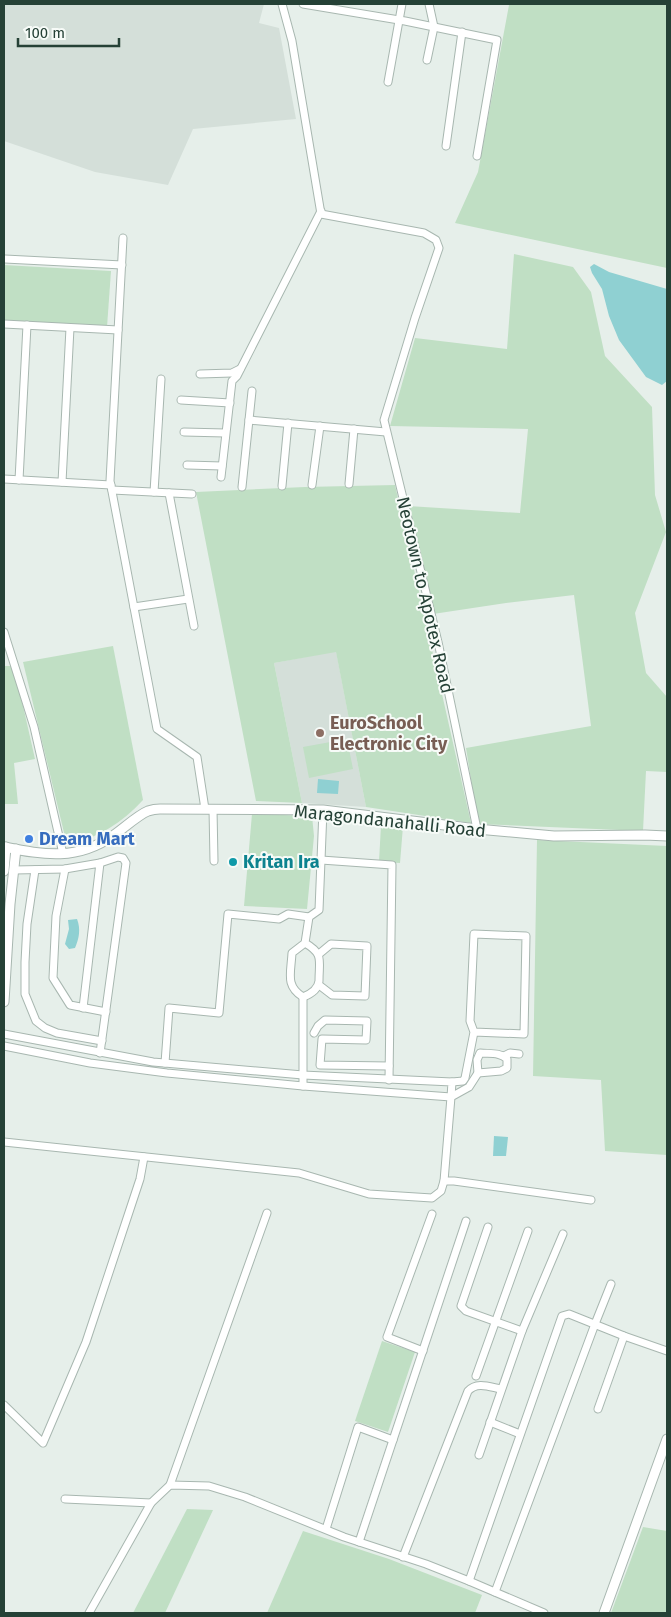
<svg xmlns="http://www.w3.org/2000/svg" width="671" height="1617" font-family="'Fira Sans',sans-serif">
<style>
.built{fill:#d4dfd9}
.green{fill:#c0dfc4}
.water{fill:#8fd0d2}
.lines{fill:none;stroke-linecap:round;stroke-linejoin:round}
.minor-casing{stroke:#a8b7b0;stroke-width:9}
.tertiary-casing{stroke:#a8b7b0;stroke-width:11}
.minor{stroke:#fff;stroke-width:7}
.tertiary{stroke:#fff;stroke-width:9}
.education-dot{fill:#8d6e63;stroke:#f7fbf8;stroke-width:2}
.shop-dot{fill:#3f7fe0;stroke:#f7fbf8;stroke-width:2}
.culture-dot{fill:#0f9aa8;stroke:#f7fbf8;stroke-width:2}
.labels{text-anchor:middle;stroke-width:4;stroke-linejoin:round;paint-order:stroke}
.street-label{font-size:18px;fill:#254136;stroke:#f7fbf8}
.education-label{font-size:18px;font-weight:bold;fill:#785e54;stroke:#f7fbf8;text-anchor:start}
.shop-label{font-size:18px;font-weight:bold;fill:#366cbe;stroke:#f7fbf8;text-anchor:start}
.culture-label{font-size:18px;font-weight:bold;fill:#0d838f;stroke:#f7fbf8;text-anchor:start}
</style>
<rect width="100%" height="100%" fill="#e6efea"/>
<g class="built">
<path d="M4 4H264L259 23 279 28 296 119 193 129 168 185 95 172 4 141Z"/>
<path d="M336 651 366 807 302 803 274 663Z"/>
</g>
<g class="green">
<path d="M505 4H667V268L455 223 478 172 509 5Z"/>
<path d="M514 254 573 267 591 292 605 356 652 407 655 495 666 532 635 613 646 673 667 697V772L646 771 643 831 478 824 466 748 591 726 574 595 506 603 433 614 408 506 520 513 528 429 390 426 415 338 507 349Z"/>
<path d="M4 265 111 271 107 327 4 321Z"/>
<path d="M395 485 471 823 366 807 336 652 274 663 302 803 256 801 196 492 305 487Z"/>
<path d="M113 646 143 800C122 823 98 838 67 845L23 662Z"/>
<path d="M4 666H14L35 759 14 763 18 804H4Z"/>
<path d="M347 739 353 769 309 778 303 747Z"/>
<path d="M252 814 312 816 314 836 307 909 244 906Z"/>
<path d="M381 825 403 826 400 863 379 862Z"/>
<path d="M537 840 667 846V1155L605 1151 601 1080 533 1076Z"/>
<path d="M382 1341 415 1352 388 1432 355 1421Z"/>
<path d="M187 1509 213 1510 165 1613H133Z"/>
<path d="M643 1527 667 1531V1613H611Z"/>
<path d="M303 1531 389 1559 482 1595 475 1613H267Z"/>
</g>
<g class="water">
<path d="M594 264 609 272 667 289V381L662 385 646 377 619 340 609 316 602 289 592 273 590 267Z"/>
<path d="M318 779 339 781 338 794 317 793Z"/>
<path d="M77 919C81 929 79 939 75 948L69 949 65 944 69 929 68 920Z"/>
<path d="M494 1136 508 1137 506 1156H493Z"/>
</g>
<g class="lines">
<defs>
<g id="minor">
<path d="M282 4 292 41 321 214 424 233 436 240 439 248 415 318 384 420 438 642 477 829"/>
<path d="M303 4 405 21 497 40 477 156"/>
<path d="M427 60 434 27 429 4"/>
<path d="M388 82 402 4"/>
<path d="M446 146 462 32"/>
<path d="M123 238 110 481 157 729 197 757 205 809"/>
<path d="M5 259 122 265"/>
<path d="M4 324 118 330"/>
<path d="M200 374 232 373 240 369"/>
<path d="M181 400 230 403"/>
<path d="M249 420 386 432"/>
<path d="M184 432 225 433"/>
<path d="M187 465 222 466"/>
<path d="M221 477 232 381 237 376 321 211"/>
<path d="M4 479 111 485"/>
<path d="M19 480 27 325"/>
<path d="M62 482 70 328"/>
<path d="M349 484 354 429"/>
<path d="M312 485 320 426"/>
<path d="M282 486 288 423"/>
<path d="M242 487 252 391"/>
<path d="M112 490 192 494"/>
<path d="M154 492 161 379"/>
<path d="M169 493 194 626"/>
<path d="M134 607 188 599"/>
<path d="M4 632 34 727 63 854"/>
<path d="M213 809 214 861"/>
<path d="M321 860 392 865 389 1080"/>
<path d="M100 863 118 857 123 858 126 863 100 1053"/>
<path d="M65 869 56 916 53 978 70 1005 106 1012"/>
<path d="M14 870 65 869 100 863 83 1008"/>
<path d="M35 870 27 924 25 962V994L36 1021 45 1028 57 1033 102 1041"/>
<path d="M305 943C324 954 319 960 319 981 318 990 311 994 303 997 285 986 291 973 292 953L305 943 309 917 319 910 323 810"/>
<path d="M319 985 332 995 365 996 367 946 331 944 319 954"/>
<path d="M314 1033 318 1026 325 1020 367 1021 366 1040 322 1039 320 1065 389 1066"/>
<path d="M4 1034 153 1062 303 1075 452 1082 451 1097 303 1086 167 1073 90 1063 4 1046"/>
<path d="M480 1053C490 1054 500 1052 507 1059V1068L501 1071 478 1073 477 1060Z"/>
<path d="M504 1056 510 1053 519 1054"/>
<path d="M165 1063 169 1008 219 1013 228 914 279 919 288 914 309 917"/>
<path d="M452 1082 463 1081 465 1078 474 1032 470 1021 474 934 526 936 524 1034 474 1032"/>
<path d="M303 1086V997"/>
<path d="M4 1142 299 1173 369 1194 432 1198 441 1191 444 1181 451 1097 469 1087 478 1073"/>
<path d="M444 1181H454L591 1200"/>
<path d="M488 1227 461 1306 466 1311 522 1331"/>
<path d="M423 1351 387 1337 432 1214"/>
<path d="M476 1376 528 1231"/>
<path d="M4 1405 43 1443 86 1342 140 1179 144 1157"/>
<path d="M598 1409 624 1336"/>
<path d="M490 1422 520 1434"/>
<path d="M479 1455 522 1331 563 1234"/>
<path d="M170 1485 267 1213"/>
<path d="M65 1499 151 1503 170 1485 209 1486 245 1497 344 1537 426 1564 469 1581 544 1613"/>
<path d="M326 1529 358 1427 393 1440"/>
<path d="M359 1542 466 1221"/>
<path d="M403 1557 468 1391C477 1381 490 1387 501 1389"/>
<path d="M469 1581 562 1316 569 1314 624 1336 667 1351"/>
<path d="M495 1592 595 1324 611 1284"/>
<path d="M89 1613 151 1503"/>
</g>
<g id="tertiary">
<path d="M4 847C45 855 77 861 114 835 124 828 138 815 148 811 151 810 156 809 160 809L323 810 477 829 554 836 645 835 667 836"/>
<path d="M4 871 6 847"/>
<path d="M4 1002 10 904 16 849"/>
<path d="M604 1613 667 1439"/>
</g>
</defs>
<use href="#minor" class="minor-casing"/>
<use href="#tertiary" class="tertiary-casing"/>
<use href="#minor" class="minor"/>
<use href="#tertiary" class="tertiary"/>
</g>
<circle class="education-dot" cx="320" cy="733" r="5"/>
<circle class="shop-dot" cx="29" cy="839" r="5"/>
<circle class="culture-dot" cx="233" cy="862" r="5"/>
<g class="labels">
<g class="street-label">
<text transform="translate(425 595) rotate(77)" y="6">Neotown to Apotex Road</text>
<text transform="translate(390 821) rotate(6)" y="6">Maragondanahalli Road</text>
</g>
<g class="education-label">
<text x="330" y="729">EuroSchool<tspan x="330" dy="21">Electronic City</tspan></text>
</g>
<g class="shop-label">
<text x="39" y="845">Dream Mart</text>
</g>
<g class="culture-label">
<text x="243" y="868">Kritan Ira</text>
</g>
</g>
<rect width="671" height="1617" fill="none" stroke="#254136" stroke-width="10"/>
<path d="M18 38v8h101v-8" fill="none" stroke="#254136" stroke-width="2.5"/>
<text x="25" y="38" font-size="15" fill="#254136" stroke="#f7fbf8" stroke-width="4" paint-order="stroke">100 m</text>
</svg>
